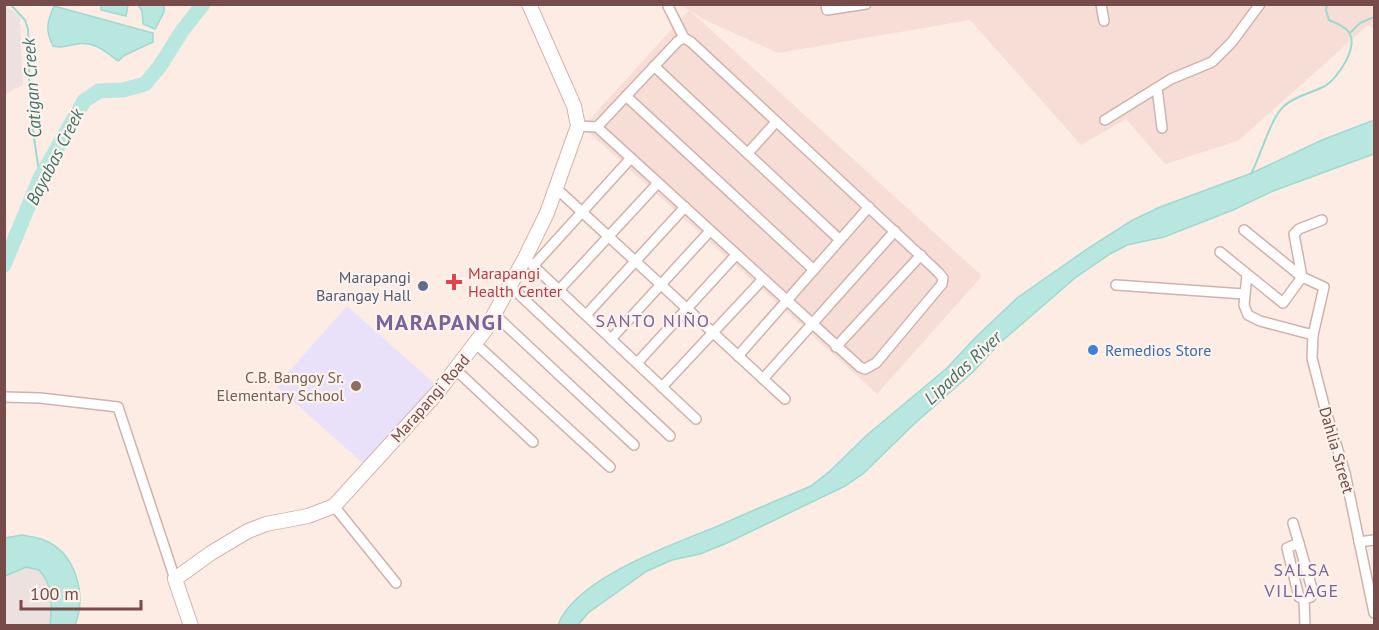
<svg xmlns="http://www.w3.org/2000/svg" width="1379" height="630" font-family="'PT Sans',sans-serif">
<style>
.residential{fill:#f6ded6}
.industrial{fill:#ece1df}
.education{fill:#e9e1f9}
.water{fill:#b8e7df;stroke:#9ed9d0;stroke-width:1.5}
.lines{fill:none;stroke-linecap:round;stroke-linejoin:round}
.stream{stroke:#9ed9d0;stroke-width:2}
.river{stroke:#b8e7df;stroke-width:15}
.street-casing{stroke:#d0b2ad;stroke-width:12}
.secondary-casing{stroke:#d6b2ac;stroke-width:16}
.street{stroke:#fff;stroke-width:9}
.secondary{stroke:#fff;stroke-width:14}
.health-dot{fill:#e0444e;stroke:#fff1eb;stroke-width:2}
.service-dot{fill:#5c6f8a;stroke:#fff1eb;stroke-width:2}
.shop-dot{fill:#3f7fe0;stroke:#fff1eb;stroke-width:2}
.education-dot{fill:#8d6e63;stroke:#fff1eb;stroke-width:2}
.labels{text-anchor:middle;stroke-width:4.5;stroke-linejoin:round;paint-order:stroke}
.health-label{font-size:16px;fill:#be3a42;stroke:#fff1eb;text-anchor:start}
.service-label{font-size:16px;fill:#4e5e75;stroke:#fff1eb;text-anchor:end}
.shop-label{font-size:16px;fill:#366cbe;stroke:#fff1eb;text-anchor:start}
.education-label{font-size:16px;fill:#785e54;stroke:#fff1eb;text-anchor:end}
.street-label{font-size:16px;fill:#764b49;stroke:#fff1eb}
.water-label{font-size:18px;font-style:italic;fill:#3a746c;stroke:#fff1eb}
.neighbourhood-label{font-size:18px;letter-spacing:1.5px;fill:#776599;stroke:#fff1eb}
.district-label{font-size:22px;font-weight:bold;letter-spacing:1.5px;fill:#776599;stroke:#fff1eb}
</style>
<rect width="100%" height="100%" fill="#fdece4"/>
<path class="residential" d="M680 5H1374V29L1368 25 1238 141 1165 164 1126 119 1081 145 970 20 778 53 705 20 689 10 982 276 877 394 583 127 689 10Z"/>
<g class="industrial">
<path d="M5 5 20 17 23 85 5 94Z"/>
<path d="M26 567 39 570 49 584 52 601 50 625H5L4 576Z"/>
</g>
<path class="education" d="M347 306 436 385 365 465 276 386Z"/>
<g class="water">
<path d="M101 5H128L126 16 101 10Z"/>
<path d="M138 5H164V12L155 29 143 24 142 11Z"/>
<path d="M54 6 153 33V42L125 55 118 61C105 51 94 41 77 44 66 45 65 49 53 46 45 30 47 22 54 6Z"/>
<path d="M1374 120V154L1273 191 1233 210 1164 237 1127 245 1110 254 1075 278 1001 342 973 372 913 425 864 473 845 486 727 543 700 554 672 560 647 571 588 613 578 625H558C575 578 674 544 718 526 749 512 780 499 811 486L830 471 867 435 947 368 976 337 1017 298 1090 247 1131 221 1160 207 1252 173 1322 140Z"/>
<path d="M22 535C28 536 35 537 41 539 76 551 87 594 75 625H50C52 605 54 586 39 570L26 567 5 576V538Z"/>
</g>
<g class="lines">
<g class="stream">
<path d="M10 4 25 20 28 29 30 111 40 178"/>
<path d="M1350 33 1360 23 1374 17"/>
<path d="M1251 174C1261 155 1270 120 1283 107 1294 96 1312 93 1325 86 1338 78 1360 46 1348 31 1343 25 1335 23 1329 20L1326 10 1327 4"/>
</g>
<path class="river" d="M4 265 40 178 84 101 99 91 123 90 145 84 160 66 182 31 203 4"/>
<defs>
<g id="street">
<path d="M826 4 827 10 866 4"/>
<path d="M1101 4 1104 21"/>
<path d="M654 66 840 240"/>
<path d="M1157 88 1162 128"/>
<path d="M626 96 814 270"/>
<path d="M1105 120 1171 79 1212 62 1232 42 1260 4"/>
<path d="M578 126 597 127 860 367 865 369 876 363 942 284 943 278 938 272 691 42 684 38 668 6 669 4"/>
<path d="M597 127 678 41 684 38"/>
<path d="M748 153 776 122"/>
<path d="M557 189 785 399"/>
<path d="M1244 230 1302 277 1324 287 1313 335 1312 358 1324 405 1345 473 1374 613"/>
<path d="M1220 252 1283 303 1302 277 1294 234 1299 229 1322 220"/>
<path d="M525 258 696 419"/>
<path d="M534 265 631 158"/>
<path d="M1247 274 1244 305 1248 315 1260 321 1313 335"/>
<path d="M1116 285 1244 294"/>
<path d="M510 286 670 436"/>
<path d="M559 290 658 183"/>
<path d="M494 314 634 445"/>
<path d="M586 315 685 207"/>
<path d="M611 339 710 231"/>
<path d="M476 344 610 467"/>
<path d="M836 347 921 255"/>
<path d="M738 356 869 207"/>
<path d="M637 363 736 255"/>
<path d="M456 370 533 442"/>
<path d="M763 379 895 231"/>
<path d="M662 387 763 279"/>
<path d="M4 397 40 398 118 407 175 579"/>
<path d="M334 506 396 583"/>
<path d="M1293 523 1313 592 1311 597 1304 599 1305 626"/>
<path d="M1359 542 1374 540"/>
<path d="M1299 543 1287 548 1299 597 1304 599"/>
</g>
<path id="secondary" d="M191 626 175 579 211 553 248 531 266 524 308 516 334 506 437 393 486 329 525 258 547 213 578 126 574 106 529 4"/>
</defs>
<use href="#street" class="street-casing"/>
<use href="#secondary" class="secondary-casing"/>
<use href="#street" class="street"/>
<use href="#secondary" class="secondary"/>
</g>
<path class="health-dot" d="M451 273h6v6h6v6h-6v6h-6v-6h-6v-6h6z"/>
<circle class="service-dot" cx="423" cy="286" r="6"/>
<circle class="shop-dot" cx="1093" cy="350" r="6"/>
<circle class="education-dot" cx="356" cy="386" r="6"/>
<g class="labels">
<g class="health-label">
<text x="468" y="279">Marapangi<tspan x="468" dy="18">Health Center</tspan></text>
</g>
<g class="service-label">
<text x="411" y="283">Marapangi<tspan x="411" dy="18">Barangay Hall</tspan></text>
</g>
<g class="shop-label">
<text x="1105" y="356">Remedios Store</text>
</g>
<g class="education-label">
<text x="344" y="383">C.B. Bangoy Sr.<tspan x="344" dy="18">Elementary School</tspan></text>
</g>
<g class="street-label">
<text transform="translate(430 398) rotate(-49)" y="6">Marapangi Road</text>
<text transform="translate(1337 450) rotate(74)" y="6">Dahlia Street</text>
</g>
<g class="water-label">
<text transform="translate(32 88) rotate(-94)" y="6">Catigan Creek</text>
<text transform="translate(55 157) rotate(-63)" y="6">Bayabas Creek</text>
<text transform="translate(963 368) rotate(-43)" y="6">Lipadas River</text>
</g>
<g class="neighbourhood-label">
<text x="653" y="327">SANTO NIÑO</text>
<text x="1302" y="576">SALSA<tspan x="1302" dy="21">VILLAGE</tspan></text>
</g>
<g class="district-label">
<text x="440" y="330">MARAPANGI</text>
</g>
</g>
<rect width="1379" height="630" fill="none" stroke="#764b49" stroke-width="12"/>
<path d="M21 600v9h120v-9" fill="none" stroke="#764b49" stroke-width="3"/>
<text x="30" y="600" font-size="18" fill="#764b49" stroke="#fff1eb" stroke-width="4.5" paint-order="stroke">100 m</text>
</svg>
